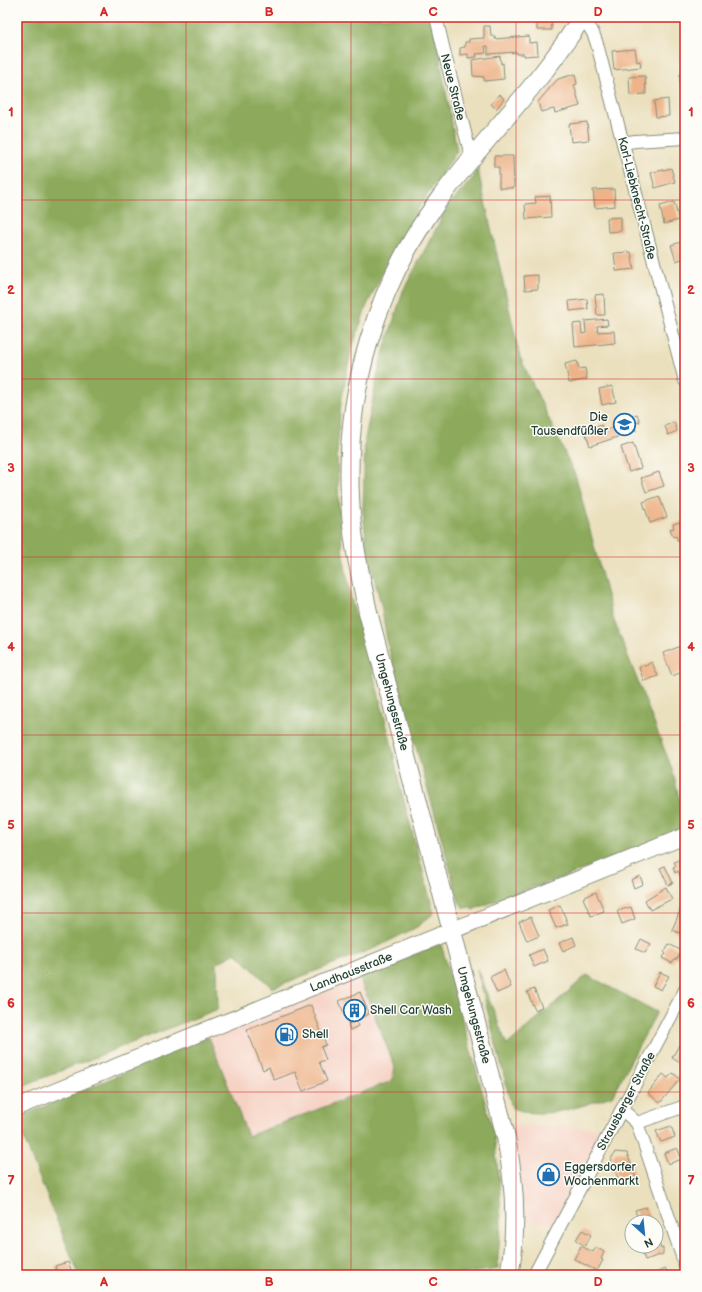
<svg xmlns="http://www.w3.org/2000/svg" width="702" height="1292" font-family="'Balsamiq Sans',sans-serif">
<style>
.built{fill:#f6d2c4}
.forest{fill:#8daa5c;stroke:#567448}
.building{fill:#eeb388}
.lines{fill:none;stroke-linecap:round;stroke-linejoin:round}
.minor-casing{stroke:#858e79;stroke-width:14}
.tertiary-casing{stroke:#858e79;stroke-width:18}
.secondary-casing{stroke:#858e79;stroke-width:20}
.minor{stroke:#fff;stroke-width:12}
.tertiary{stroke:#fff;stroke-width:16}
.secondary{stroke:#fff;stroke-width:18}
.grid{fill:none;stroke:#d62828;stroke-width:1;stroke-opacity:0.55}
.labels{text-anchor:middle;stroke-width:3;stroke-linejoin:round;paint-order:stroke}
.street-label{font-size:12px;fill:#1f3d34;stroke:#fdfcf7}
.poi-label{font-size:12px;fill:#1f3d34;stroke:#fdfcf7;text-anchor:start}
.neatline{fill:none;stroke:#d62828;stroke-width:1.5}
.grid-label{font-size:13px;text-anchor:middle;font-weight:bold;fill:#d62828}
</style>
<rect width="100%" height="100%" fill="#fdfcf7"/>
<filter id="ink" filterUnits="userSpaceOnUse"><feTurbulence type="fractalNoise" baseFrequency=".025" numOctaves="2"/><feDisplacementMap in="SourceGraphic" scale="8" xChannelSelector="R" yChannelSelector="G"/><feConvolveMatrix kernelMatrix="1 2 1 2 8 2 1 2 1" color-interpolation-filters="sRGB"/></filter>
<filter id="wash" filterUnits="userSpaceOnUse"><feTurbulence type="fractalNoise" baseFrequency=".012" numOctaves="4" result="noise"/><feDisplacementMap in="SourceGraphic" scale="16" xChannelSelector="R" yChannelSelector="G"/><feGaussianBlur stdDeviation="0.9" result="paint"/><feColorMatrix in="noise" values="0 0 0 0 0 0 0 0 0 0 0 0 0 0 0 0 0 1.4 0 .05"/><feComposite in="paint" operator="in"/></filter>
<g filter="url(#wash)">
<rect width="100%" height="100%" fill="#ebe0be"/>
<g class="built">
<path d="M359 977 395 1067 392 1081 248 1136 209 1037Z"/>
<path d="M510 1125 608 1128 554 1224 521 1220Z"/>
</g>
<g class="forest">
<path d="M17 17H432L457 151 416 212 391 256 367 305 351 351 341 402 337 452 339 510 343 556 353 607 369 658 390 738 400 786 434 913 417 927 377 947 272 988 236 953 217 963 218 1009 17 1088Z"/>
<path d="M477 166 520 357 576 477 613 618 672 769 685 821V829L567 876 515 893 472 910 471 907 464 908 459 902 388 646 381 604 367 550 363 510 365 439 380 363 403 291 448 206 474 177Z"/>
<path d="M441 944 494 1134 500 1192 501 1225 498 1256V1269L454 1275H79L17 1122V1118L209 1037 248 1136 392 1081 395 1067 359 977Z"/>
<path d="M477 969 507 1045 587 975 657 1012 612 1096C580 1106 546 1121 512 1108Z"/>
</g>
<g id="blocks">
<g class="building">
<path d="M537 17H551L552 30H537Z"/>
<path d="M484 26H490L491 36H495V39L529 36V43L537 42 538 55 524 56V54H517V52L488 54V46H485L486 53 476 54 477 57 468 58V54L460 55V48L465 47V42H469V39L484 38Z"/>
<path d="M635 49 637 62 640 61 641 67 614 70 612 51Z"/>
<path d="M500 56 501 64 503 63 504 79 484 81V77L473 76 472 60Z"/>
<path d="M575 74 577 84 574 85 580 106 555 113 554 109 541 112 538 102 549 89 558 79Z"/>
<path d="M680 74H685V88L680 89Z"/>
<path d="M645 76 646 94 630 95 629 77Z"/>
<path d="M499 94 504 99 496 109 491 104Z"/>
<path d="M668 99 669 116 656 117 654 101Z"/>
<path d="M587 122 589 140 571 142 569 124Z"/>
<path d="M494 156H513L514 188H499V167H494Z"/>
<path d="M671 168 675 182 655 188 651 173Z"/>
<path d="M614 189 615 206 595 208 593 190Z"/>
<path d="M550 196 551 217 526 219 525 204 536 203 535 197Z"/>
<path d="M674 202 679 220 664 224 660 206Z"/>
<path d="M621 217V231L608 232 607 218Z"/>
<path d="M685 241V258L676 261 671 245Z"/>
<path d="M631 252 634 269 616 271 614 253Z"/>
<path d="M538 275V289L525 290 524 276Z"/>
<path d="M604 294 605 315H597L595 295Z"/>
<path d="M587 299 588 309 570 311 569 301Z"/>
<path d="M607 319 608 325 597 326 598 332 614 331 615 343 575 347 573 324 581 323 582 334 586 333 585 321Z"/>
<path d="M577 361 579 369 585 368 587 379 569 383 565 364Z"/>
<path d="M612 386 616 402 602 405 599 389Z"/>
<path d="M637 414 640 422 634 423 636 431 590 446 585 431 602 425 603 431 616 427 614 421Z"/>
<path d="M674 422 677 431 668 435 665 426Z"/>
<path d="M633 443 641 468 629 472 621 447Z"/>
<path d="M659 472 664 486 646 492 641 478Z"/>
<path d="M659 496 667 517 650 523 643 502Z"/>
<path d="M684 521 685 525V539L678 541 676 536 673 537 670 529 674 528 673 524Z"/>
<path d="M681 646 685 657V671L672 676 663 653Z"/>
<path d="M652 662 658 676 644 681 639 668 643 665 645 666Z"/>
<path d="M685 857V879L682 880 678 871 675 873 673 867 676 866 674 862Z"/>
<path d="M665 866 673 883 668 885 660 868Z"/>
<path d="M640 876 643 884 634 888 631 880Z"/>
<path d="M666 887 672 899 650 910 645 900Z"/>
<path d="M596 892 604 911 591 916 583 898Z"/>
<path d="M685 899V935L672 930Z"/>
<path d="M560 905 568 924 556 928 548 910Z"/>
<path d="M631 907 635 919 622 924 617 911Z"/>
<path d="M531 917 539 936 527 941 519 922Z"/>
<path d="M573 937 576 945 563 951 559 943Z"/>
<path d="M641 939 651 944 645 953 636 949Z"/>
<path d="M669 944 682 951 677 959H675L672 963 662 958 666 954 664 952Z"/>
<path d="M543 949 548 961 534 967 529 955Z"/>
<path d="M504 970 511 987 497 993 490 977Z"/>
<path d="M660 972 669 976 661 990 653 986Z"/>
<path d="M534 989 542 1007 535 1010 527 992Z"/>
<path d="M360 992 369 1014 348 1023 339 1001Z"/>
<path d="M311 1005 326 1045 321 1047 326 1060 319 1062 327 1081 303 1091 295 1072 274 1080 269 1067 263 1070 247 1030Z"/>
<path d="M356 1021 358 1026 350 1030 348 1024Z"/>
<path d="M679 1045 685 1048V1066L672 1058Z"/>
<path d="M673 1073 680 1079 660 1103 648 1093 663 1074 668 1078Z"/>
<path d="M671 1126 675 1137 661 1142 656 1131Z"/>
<path d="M677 1148 682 1159 668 1164 664 1153Z"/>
<path d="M615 1152 627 1153 636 1179 621 1185 616 1173 609 1168 608 1165Z"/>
<path d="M646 1207 651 1222H639L635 1210Z"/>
<path d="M582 1230 591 1235 585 1246 576 1240Z"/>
<path d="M657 1236 661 1249 663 1248V1254L645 1260 641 1249 637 1248 638 1246H656V1237Z"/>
<path d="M581 1246 593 1252 596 1247 604 1252 601 1259 603 1260 597 1271 574 1259Z"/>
<path d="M68 1262 73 1274 58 1275 55 1266Z"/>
<path d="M561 1269 564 1270 573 1275H561L558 1274Z"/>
<path d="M666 1269 668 1275H649Z"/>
</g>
</g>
</g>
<g filter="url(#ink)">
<use href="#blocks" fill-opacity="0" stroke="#858e79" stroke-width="1"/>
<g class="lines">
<defs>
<g id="minor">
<path d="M436 17 446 59 469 148 476 154"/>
<path d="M581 19C591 27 593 32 597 44L685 381"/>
<path d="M623 143 635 141 685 138"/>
<path d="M621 1111 627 1114 637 1123 685 1265"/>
<path d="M637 1123 685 1106"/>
<path d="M534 1275 685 990"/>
</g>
<path id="tertiary" d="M17 1107 685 836"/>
<path id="secondary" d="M509 1275C518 1229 515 1183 506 1137L368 612C360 574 351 535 350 496 345 391 376 286 438 201 484 138 541 84 582 17"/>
</defs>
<use href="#minor" class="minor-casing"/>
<use href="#tertiary" class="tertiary-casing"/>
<use href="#secondary" class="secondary-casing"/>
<use href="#minor" class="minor"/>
<use href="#tertiary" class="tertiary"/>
<use href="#secondary" class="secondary"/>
</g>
</g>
<path class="grid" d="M186 17V1275M351 17V1275M516 17V1275M17 200H685M17 379H685M17 557H685M17 735H685M17 913H685M17 1092H685"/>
<defs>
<symbol id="school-ring" viewBox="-11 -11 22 22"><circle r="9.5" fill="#fdfcf7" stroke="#1f6fb2" stroke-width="1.5"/><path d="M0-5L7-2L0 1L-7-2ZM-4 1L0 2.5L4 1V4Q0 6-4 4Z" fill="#1f6fb2"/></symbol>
<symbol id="building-ring" viewBox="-11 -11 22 22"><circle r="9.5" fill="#fdfcf7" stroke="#1f6fb2" stroke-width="1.5"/><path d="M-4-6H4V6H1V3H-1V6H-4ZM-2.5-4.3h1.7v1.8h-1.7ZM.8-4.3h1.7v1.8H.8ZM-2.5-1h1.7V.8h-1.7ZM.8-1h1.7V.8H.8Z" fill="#1f6fb2"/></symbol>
<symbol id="fuel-ring" viewBox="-11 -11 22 22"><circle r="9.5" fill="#fdfcf7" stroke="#1f6fb2" stroke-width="1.5"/><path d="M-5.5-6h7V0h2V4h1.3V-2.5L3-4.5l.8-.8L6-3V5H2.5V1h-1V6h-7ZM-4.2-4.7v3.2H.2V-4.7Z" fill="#1f6fb2"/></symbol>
<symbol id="shop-ring" viewBox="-11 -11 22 22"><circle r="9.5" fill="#fdfcf7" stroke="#1f6fb2" stroke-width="1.5"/><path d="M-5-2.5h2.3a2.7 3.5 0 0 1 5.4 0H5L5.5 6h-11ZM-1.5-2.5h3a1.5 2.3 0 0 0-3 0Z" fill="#1f6fb2"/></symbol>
</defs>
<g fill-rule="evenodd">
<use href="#school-ring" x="612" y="412" width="25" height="25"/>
<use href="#building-ring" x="342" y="998" width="25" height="25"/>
<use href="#fuel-ring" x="274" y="1022" width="25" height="25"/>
<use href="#shop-ring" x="536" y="1162" width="25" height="25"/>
</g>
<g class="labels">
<g class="street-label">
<text transform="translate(453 87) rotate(76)" y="4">Neue Straße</text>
<text transform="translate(637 198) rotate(76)" y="4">Karl-Liebknecht-Straße</text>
<text transform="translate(392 702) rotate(75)" y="4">Umgehungsstraße</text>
<text transform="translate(351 972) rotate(-22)" y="4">Landhausstraße</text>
<text transform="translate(474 1015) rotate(75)" y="4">Umgehungsstraße</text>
<text transform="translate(626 1101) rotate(-62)" y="4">Strausberger Straße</text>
</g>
<g class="poi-label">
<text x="608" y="421" text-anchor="end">Die<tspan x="608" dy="14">Tausendfüßler</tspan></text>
<text x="370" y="1014">Shell Car Wash</text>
<text x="302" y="1038">Shell</text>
<text x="564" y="1171">Eggersdorfer<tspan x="564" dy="14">Wochenmarkt</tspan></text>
</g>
</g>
<rect width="702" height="1292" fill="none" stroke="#fdfcf7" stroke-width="44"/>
<g transform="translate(644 1234) rotate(153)"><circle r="19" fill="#fdfcf7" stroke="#a4b0a9"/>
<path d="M0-3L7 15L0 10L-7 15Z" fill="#1f6fb2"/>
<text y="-6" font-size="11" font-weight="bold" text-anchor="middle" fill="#1f3d34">N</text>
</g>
<rect x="22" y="22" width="658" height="1248" class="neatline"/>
<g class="grid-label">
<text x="104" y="16">A</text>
<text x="269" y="16">B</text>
<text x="433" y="16">C</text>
<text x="598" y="16">D</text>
<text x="11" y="116">1</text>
<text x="691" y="116">1</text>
<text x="11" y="294">2</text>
<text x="691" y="294">2</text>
<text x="11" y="472">3</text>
<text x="691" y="472">3</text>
<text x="11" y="651">4</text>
<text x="691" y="651">4</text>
<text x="11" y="829">5</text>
<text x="691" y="829">5</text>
<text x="11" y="1007">6</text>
<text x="691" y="1007">6</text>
<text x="11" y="1185">7</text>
<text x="691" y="1185">7</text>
<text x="104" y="1286">A</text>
<text x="269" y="1286">B</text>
<text x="433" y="1286">C</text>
<text x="598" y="1286">D</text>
</g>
</svg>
